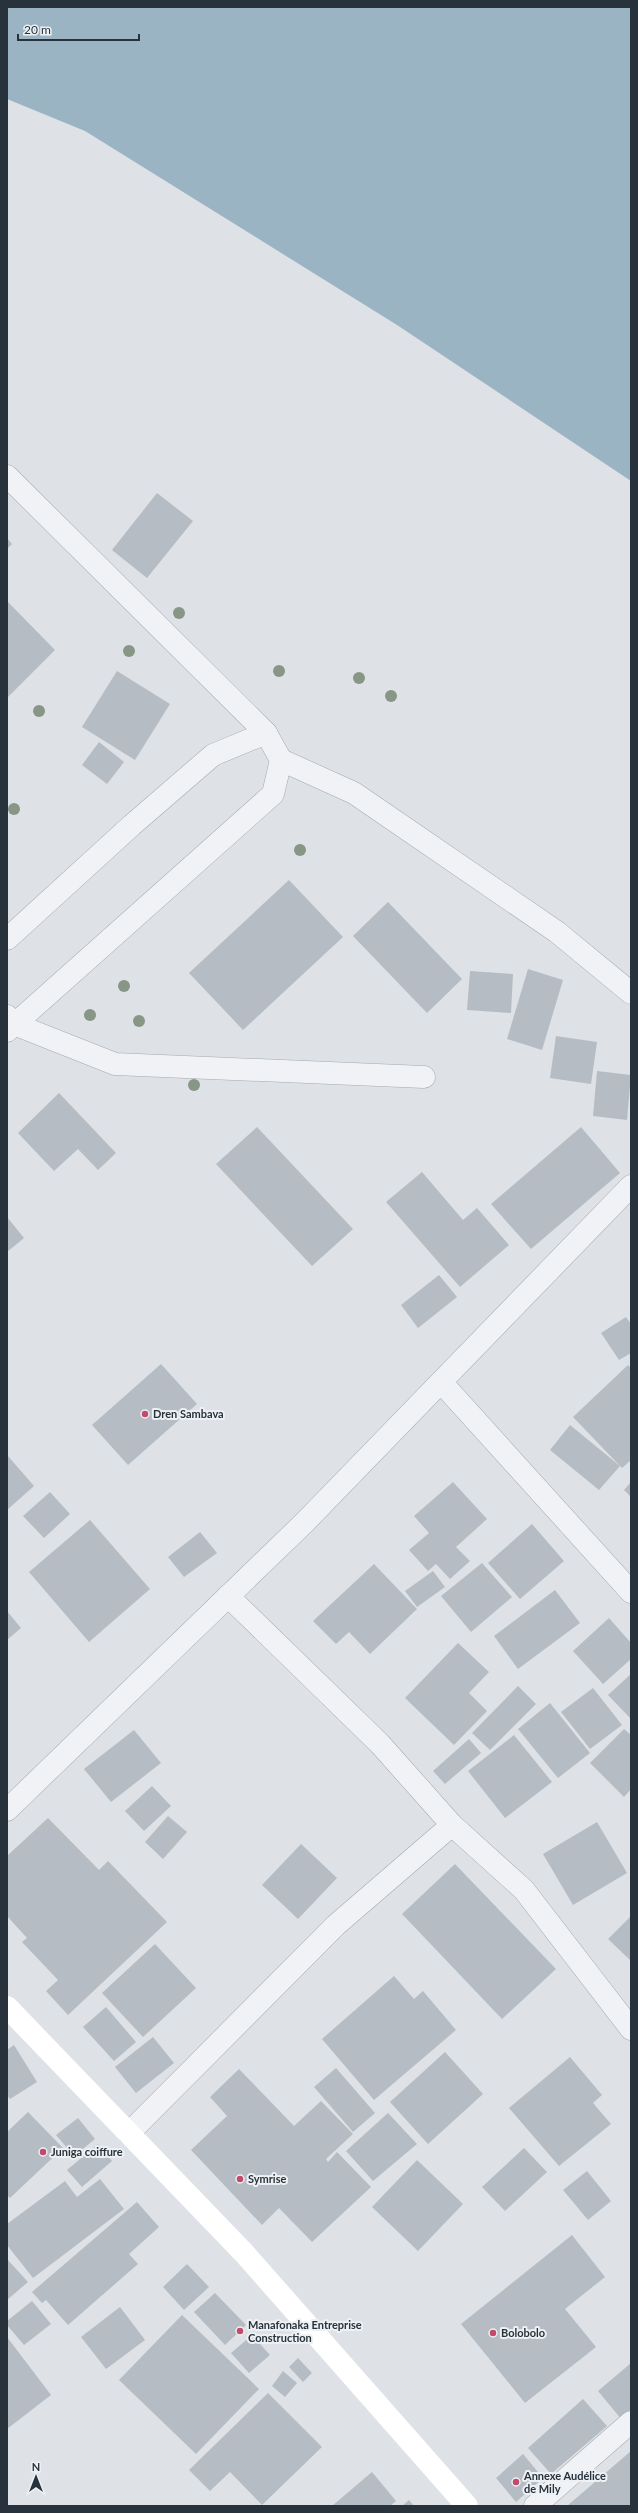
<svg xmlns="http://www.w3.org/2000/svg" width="638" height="2513" font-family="Lato,sans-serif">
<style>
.water{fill:#9bb4c4}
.building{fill:#b5bcc3}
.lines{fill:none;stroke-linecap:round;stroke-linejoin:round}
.lane-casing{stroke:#a4aab0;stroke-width:23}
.street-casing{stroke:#a4aab0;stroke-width:23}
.lane{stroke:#f0f2f5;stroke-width:22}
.street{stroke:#f0f2f5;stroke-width:22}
.secondary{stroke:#fff;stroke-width:22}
.tree{fill:#879685}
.poi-dot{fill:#c44a6b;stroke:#edf1f4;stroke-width:1.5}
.labels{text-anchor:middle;stroke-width:4;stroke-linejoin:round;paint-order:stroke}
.poi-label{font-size:11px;font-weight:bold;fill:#28323c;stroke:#edf1f4;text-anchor:start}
</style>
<rect width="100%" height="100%" fill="#dee2e6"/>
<path class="water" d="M7 7H631V481L397 325 85 131 7 99Z"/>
<g class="building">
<path d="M157 493 193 521 147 578 112 550Z"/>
<path d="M7 538 12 544 7 549Z"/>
<path d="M7 601 55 650 7 698Z"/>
<path d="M117 671 170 704 135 760 82 727Z"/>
<path d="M99 742 124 762 107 784 82 765Z"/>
<path d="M289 880 343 937 243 1030 189 973Z"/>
<path d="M388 902 462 979 427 1013 353 936Z"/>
<path d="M528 969 563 980 542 1050 507 1039Z"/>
<path d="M470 971 513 974 511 1013 467 1010Z"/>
<path d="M556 1036 597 1042 591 1084 550 1078Z"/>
<path d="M597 1071 631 1075 627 1120 593 1116Z"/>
<path d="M59 1093 116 1153 98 1170 78 1149 54 1171 18 1133Z"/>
<path d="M257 1127 353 1229 312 1266 216 1164Z"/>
<path d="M581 1127 620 1173 531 1249 491 1204Z"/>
<path d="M422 1172 463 1220 477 1208 509 1245 460 1287 386 1202Z"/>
<path d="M7 1217 24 1238 7 1252Z"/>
<path d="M439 1275 457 1297 418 1328 401 1305Z"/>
<path d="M626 1317 631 1324V1353L619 1360 601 1333Z"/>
<path d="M161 1364 197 1404 128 1465 92 1425Z"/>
<path d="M628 1365 631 1368V1460L622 1468 573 1417Z"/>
<path d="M570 1425 620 1466 599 1490 550 1450Z"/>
<path d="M7 1455 34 1486 7 1510Z"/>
<path d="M453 1482 487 1519 456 1547 470 1561 450 1579 436 1564 428 1571 409 1550 429 1533 414 1516Z"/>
<path d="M631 1482V1497L624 1490Z"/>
<path d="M50 1492 70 1514 44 1538 23 1516Z"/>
<path d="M90 1520 150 1589 89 1642 29 1572Z"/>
<path d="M532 1524 564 1561 520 1599 488 1563Z"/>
<path d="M200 1532 217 1553 184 1577 168 1557Z"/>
<path d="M482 1563 512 1597 471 1632 441 1596Z"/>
<path d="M374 1564 417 1609 370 1654 349 1632 336 1644 313 1621Z"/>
<path d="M433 1571 445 1587 417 1607 405 1591Z"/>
<path d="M555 1590 580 1623 518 1669 494 1636Z"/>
<path d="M7 1611 21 1628 7 1640Z"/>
<path d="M609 1618 631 1643V1659L603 1684 573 1651Z"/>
<path d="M458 1643 489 1672 469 1693 487 1711 454 1745 405 1698Z"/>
<path d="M631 1674V1719L608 1695Z"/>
<path d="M518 1686 536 1704 490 1750 472 1733Z"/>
<path d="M593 1688 622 1725 590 1749 561 1712Z"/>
<path d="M550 1703 590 1753 558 1778 518 1729Z"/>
<path d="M624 1729 631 1735V1789L624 1797 590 1763Z"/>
<path d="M134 1730 161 1763 111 1802 84 1769Z"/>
<path d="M514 1735 552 1782 505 1818 468 1771Z"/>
<path d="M469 1739 481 1753 445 1784 433 1771Z"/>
<path d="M152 1786 171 1806 144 1831 125 1811Z"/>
<path d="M168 1816 187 1832 163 1859 145 1842Z"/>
<path d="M48 1818 99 1870 108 1861 167 1922 68 2015 46 1991 58 1980 22 1942 27 1938 7 1916V1856Z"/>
<path d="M597 1822 627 1873 573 1905 543 1854Z"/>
<path d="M301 1844 337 1878 298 1919 262 1885Z"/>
<path d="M455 1864 556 1969 502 2019 402 1914Z"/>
<path d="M631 1916V1961L608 1939Z"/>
<path d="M155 1944 196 1988 143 2037 102 1993Z"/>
<path d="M394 1976 414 1999 423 1991 456 2030 374 2100 322 2039Z"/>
<path d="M106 2007 136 2042 114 2061 83 2027Z"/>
<path d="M153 2037 174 2063 136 2093 115 2067Z"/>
<path d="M14 2045 37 2082 10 2099 7 2095V2050Z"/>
<path d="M445 2052 483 2094 428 2144 390 2102Z"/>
<path d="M570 2057 602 2095 593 2103 611 2124 559 2166 509 2108Z"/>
<path d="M336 2068 375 2113 353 2132 314 2087Z"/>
<path d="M239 2069 294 2126 321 2101 353 2134 326 2159 328 2162 337 2152 371 2187 312 2242 279 2208 262 2225 191 2150 227 2116 210 2097Z"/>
<path d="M28 2112 63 2148 10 2198 7 2195V2132Z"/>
<path d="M388 2113 417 2144 373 2181 346 2151Z"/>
<path d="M78 2118 95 2139 74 2156 56 2135Z"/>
<path d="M98 2144 112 2161 82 2187 67 2170Z"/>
<path d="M524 2148 547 2172 505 2211 482 2187Z"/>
<path d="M417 2160 463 2204 418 2251 372 2207Z"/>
<path d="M587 2171 611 2201 588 2220 563 2190Z"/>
<path d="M100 2179 124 2209 33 2278 7 2245V2224L65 2181 77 2197Z"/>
<path d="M137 2202 159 2227 129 2254 138 2264 68 2325 46 2300 42 2303 32 2292Z"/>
<path d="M572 2235 605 2277 565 2309 596 2347 525 2403 461 2324Z"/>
<path d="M7 2259 28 2282 7 2300Z"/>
<path d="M187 2264 209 2287 184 2310 163 2287Z"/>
<path d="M215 2293 246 2325 225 2345 194 2312Z"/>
<path d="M32 2301 51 2324 24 2345 7 2325V2321Z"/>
<path d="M120 2307 145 2340 106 2369 81 2337Z"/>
<path d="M182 2315 259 2389 196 2454 119 2380Z"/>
<path d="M252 2335 270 2355 249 2373 231 2353Z"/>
<path d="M7 2337 51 2395 7 2429Z"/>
<path d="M298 2358 312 2373 303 2382 289 2367Z"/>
<path d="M631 2363V2412L622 2420 598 2391Z"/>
<path d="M283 2371 297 2383 285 2397 272 2386Z"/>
<path d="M268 2393 322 2447 262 2505 230 2472 210 2491 189 2470Z"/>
<path d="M583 2399 607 2426 551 2474 528 2448Z"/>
<path d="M631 2451V2506H567Z"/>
<path d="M523 2454 543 2478 516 2502 496 2478Z"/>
<path d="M372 2472 396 2501 390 2506H332Z"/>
<path d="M409 2500 414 2506H402Z"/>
</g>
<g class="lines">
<defs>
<g id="lane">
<path d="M7 1016 14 1024 115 1064 424 1077"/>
<path d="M228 1596 380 1744 452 1825 524 1890 631 2029"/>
<path d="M129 2133 336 1925 452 1825"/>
<path d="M535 2506 631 2422"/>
</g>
<g id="street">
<path d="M7 476 266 733 281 760 273 794 7 1031"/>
<path d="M281 760 354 793 557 932 631 993"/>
<path d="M7 939 132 825 213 755 266 733"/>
<path d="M441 1382 631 1592"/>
<path d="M7 1810 305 1522 631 1186"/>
</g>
</defs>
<use href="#lane" class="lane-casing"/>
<use href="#street" class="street-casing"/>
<use href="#lane" class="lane"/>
<use href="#street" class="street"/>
<path class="secondary" d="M7 2007 244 2253 467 2506"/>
</g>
<g class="tree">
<circle cx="179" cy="613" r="6"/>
<circle cx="129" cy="651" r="6"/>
<circle cx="279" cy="671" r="6"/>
<circle cx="359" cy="678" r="6"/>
<circle cx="391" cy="696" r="6"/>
<circle cx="39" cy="711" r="6"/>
<circle cx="14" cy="809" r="6"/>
<circle cx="300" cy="850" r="6"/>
<circle cx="124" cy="986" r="6"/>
<circle cx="90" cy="1015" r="6"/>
<circle cx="139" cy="1021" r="6"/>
<circle cx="194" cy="1085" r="6"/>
</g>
<g class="poi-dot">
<circle cx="145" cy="1414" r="4"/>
<circle cx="43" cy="2152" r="4"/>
<circle cx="240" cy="2179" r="4"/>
<circle cx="240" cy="2331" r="4"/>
<circle cx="493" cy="2333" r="4"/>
<circle cx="516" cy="2482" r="4"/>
</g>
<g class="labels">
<g class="poi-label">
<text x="153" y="1418">Dren Sambava</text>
<text x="51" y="2156">Juniga coiffure</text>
<text x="248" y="2183">Symrise</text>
<text x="248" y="2329">Manafonaka Entreprise<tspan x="248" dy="13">Construction</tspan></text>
<text x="501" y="2337">Bolobolo</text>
<text x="524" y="2480">Annexe Audélice<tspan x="524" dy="13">de Mily</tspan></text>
</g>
</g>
<rect width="638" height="2513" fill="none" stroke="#28323c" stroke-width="16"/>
<g transform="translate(36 2477)" stroke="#edf1f4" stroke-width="3" paint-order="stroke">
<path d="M0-3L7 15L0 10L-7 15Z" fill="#28323c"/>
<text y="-6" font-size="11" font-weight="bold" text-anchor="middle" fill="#28323c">N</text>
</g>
<path d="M18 34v6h121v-6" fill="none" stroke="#28323c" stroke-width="2"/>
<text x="24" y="34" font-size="12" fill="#28323c" stroke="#edf1f4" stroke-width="3" paint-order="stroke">20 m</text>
</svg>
